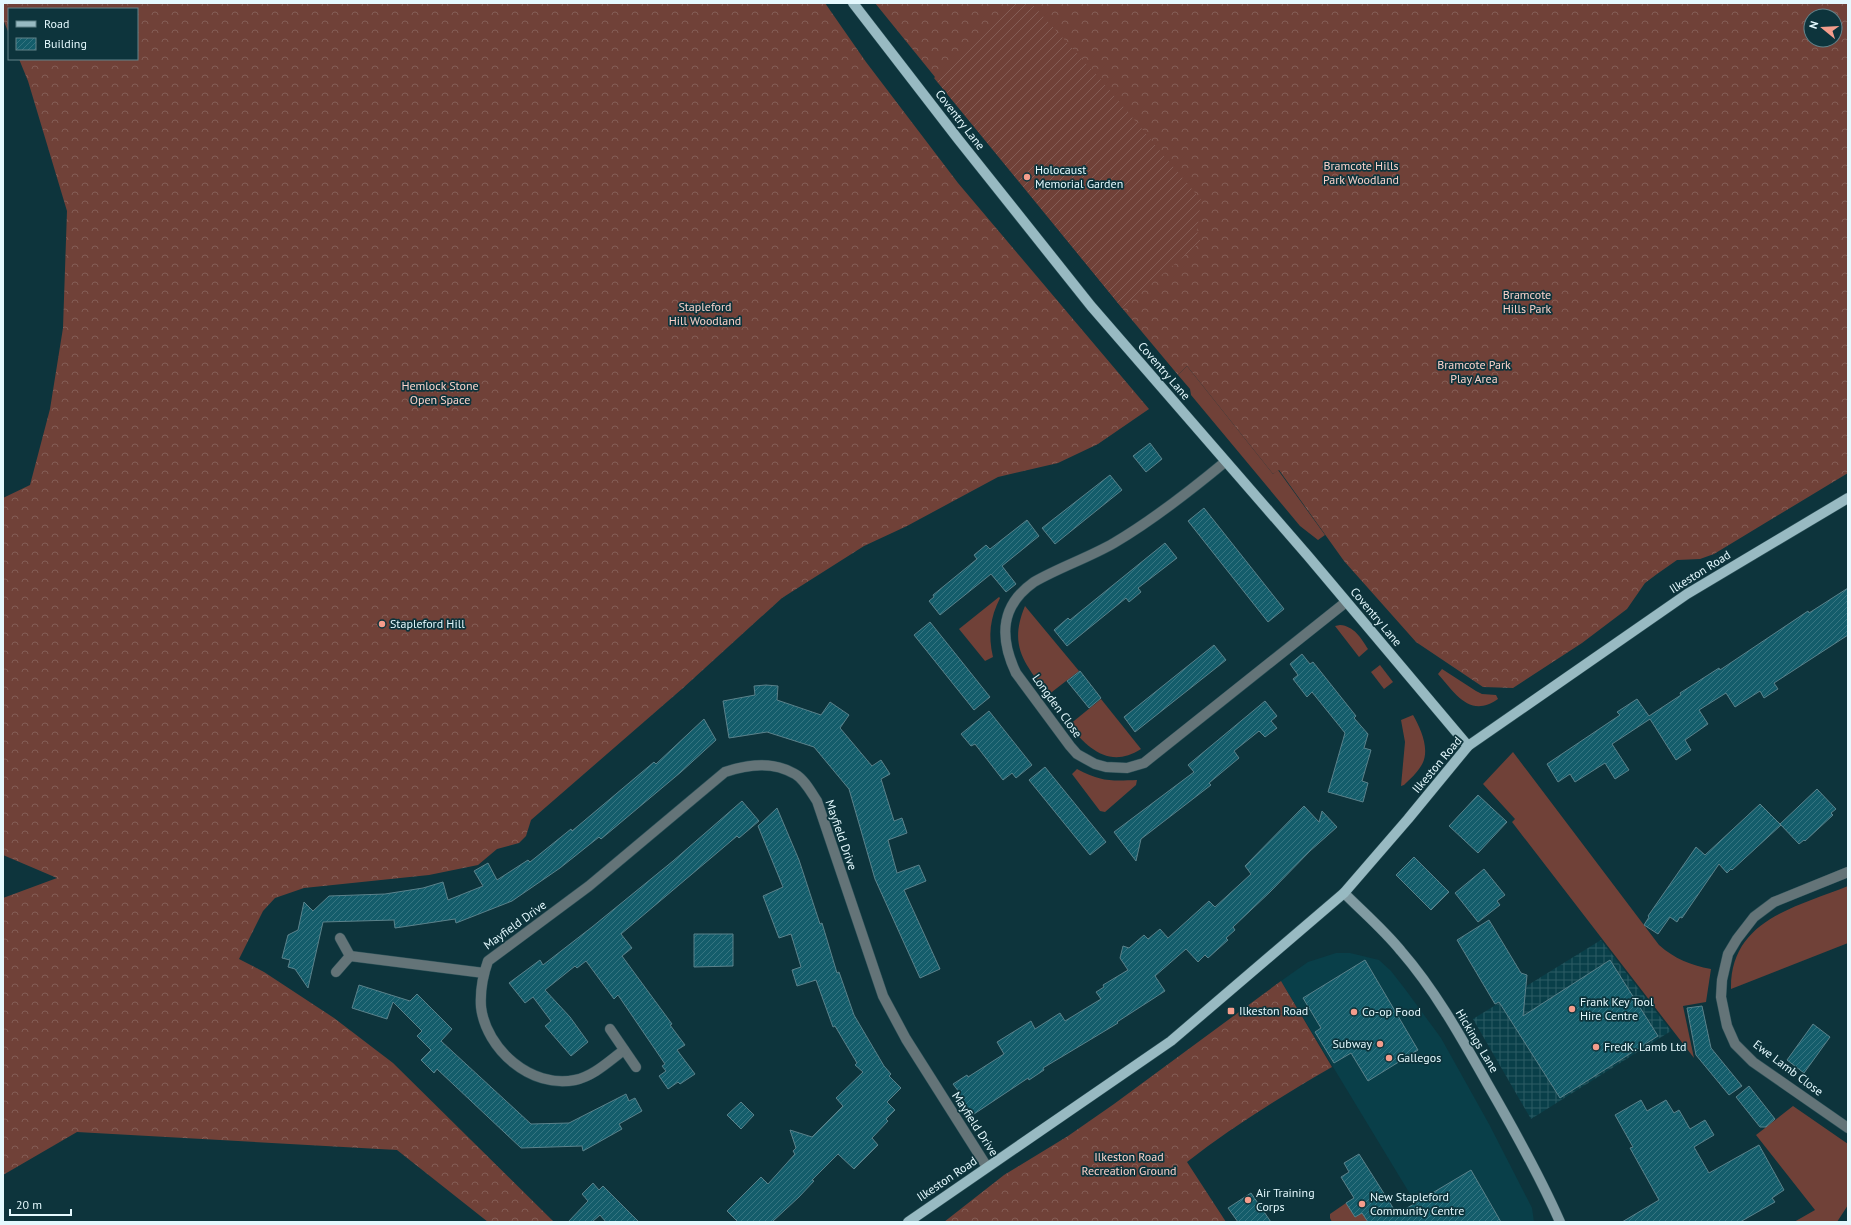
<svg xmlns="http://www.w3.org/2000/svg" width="1851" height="1225" font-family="'PT Sans',sans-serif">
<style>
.built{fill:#093f49}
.industrial{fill:url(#industrial-grid)}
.grass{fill:#704138}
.forest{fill:url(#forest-crowns);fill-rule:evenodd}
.garden{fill:url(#garden-furrows)}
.building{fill:url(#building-hatch);stroke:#5b828b}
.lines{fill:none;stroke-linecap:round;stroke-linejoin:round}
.street-casing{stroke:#2b5057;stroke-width:11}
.secondary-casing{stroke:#2b5057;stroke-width:11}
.primary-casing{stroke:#2b5057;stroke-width:11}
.street{stroke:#647478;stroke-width:10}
.secondary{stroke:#819ba2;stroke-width:10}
.primary{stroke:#98bac2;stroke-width:10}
.poi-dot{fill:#f49d8c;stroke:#0d343c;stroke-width:1.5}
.labels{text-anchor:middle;stroke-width:3.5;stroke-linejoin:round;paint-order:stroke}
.street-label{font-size:12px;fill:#e4f9fe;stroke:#0d343c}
.park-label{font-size:12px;fill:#fbd2ca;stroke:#0d343c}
.poi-label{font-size:12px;fill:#e4f9fe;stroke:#0d343c;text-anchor:start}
</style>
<defs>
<pattern id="industrial-grid" width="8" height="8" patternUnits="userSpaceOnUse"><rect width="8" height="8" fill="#093f49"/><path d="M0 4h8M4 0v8" fill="none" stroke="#2d5c64"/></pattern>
<pattern id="forest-crowns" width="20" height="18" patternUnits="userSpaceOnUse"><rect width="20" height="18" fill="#704138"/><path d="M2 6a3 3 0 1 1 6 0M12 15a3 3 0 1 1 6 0" fill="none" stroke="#845d56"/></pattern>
<pattern id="garden-furrows" width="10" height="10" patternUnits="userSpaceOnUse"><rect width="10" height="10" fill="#704138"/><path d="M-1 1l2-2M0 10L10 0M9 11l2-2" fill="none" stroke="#845d56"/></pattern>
<pattern id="building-hatch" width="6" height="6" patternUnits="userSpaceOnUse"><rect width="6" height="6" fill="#145d6b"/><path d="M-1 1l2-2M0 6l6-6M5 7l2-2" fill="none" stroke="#367581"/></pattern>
</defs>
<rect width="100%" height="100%" fill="#0d343c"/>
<path class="built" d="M1336 953H1350L1379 960 1391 971 1405 989 1441 1038 1489 1124 1532 1208 1534 1222H1427L1281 981 1308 962Z"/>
<path class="industrial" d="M1601 940 1671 1031 1531 1119 1473 1019Z"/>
<g class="grass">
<path d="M1187 366 1273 474 1278 470 1325 535 1318 540 1300 526 1191 395 1190 389 1178 375Z"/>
<path d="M999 597 1000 598C990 618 988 635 993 657L985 661 959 629Z"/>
<path d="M1025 606 1079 671 1048 695C1025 663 1008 647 1025 606Z"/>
<path d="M1340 625C1354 626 1361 638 1368 649L1359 657 1335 626Z"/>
<path d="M1380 665 1393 682 1384 689 1371 672Z"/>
<path d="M1442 669 1476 691 1482 694 1496 695 1498 699C1470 719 1455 693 1438 674Z"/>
<path d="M1101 699 1141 749C1110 769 1088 749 1069 725Z"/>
<path d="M1413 715C1421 729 1431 751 1421 766 1417 773 1410 779 1404 785L1401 786 1405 742 1401 720Z"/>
<path d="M1513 752 1659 945C1675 959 1690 965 1711 969L1706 1002 1683 1006 1694 1058 1512 822 1515 819 1483 784Z"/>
<path d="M1077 769C1101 782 1112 781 1137 780L1136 785 1105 812 1100 811 1072 774Z"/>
<path d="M1848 886V943L1731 989C1730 920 1796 907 1848 886Z"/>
<path d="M1793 1106 1848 1144V1205L1837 1222H1794L1815 1210 1756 1135Z"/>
<path d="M1346 1203 1355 1217 1362 1213 1368 1222H1332L1330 1218V1214Z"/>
</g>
<g class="forest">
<path d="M3 3H825L866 62 958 183 1149 409 1098 444 1058 463 998 477 907 526 864 546 782 598 683 688 531 820 526 836 519 843 497 849 478 865 429 875 304 888 275 898 263 911 239 959 264 972 334 1018 393 1063 554 1222H488L397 1150 77 1132 3 1175V898L57 878 3 855V498L30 485 50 409 63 328 67 211 28 81 19 59H137V9H9V34L3 19Z"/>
<path d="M875 3H1848V473L1714 554 1700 559 1677 560 1657 574 1645 583 1627 609 1582 643 1513 688 1483 687 1416 642 1344 561 1279 470 1273 474 1187 366 1178 375 1122 308ZM1811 16H1835V40H1811Z"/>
<path d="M1281 981 1332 1067C1282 1096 1233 1126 1187 1162L1226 1222H944L1004 1175 1068 1136 1114 1104Z"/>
</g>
<path class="garden" d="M1015 3H1031L1102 81 1201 200 1197 231 1201 242 1122 308 934 78Z"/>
<g class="building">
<path d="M1150 443 1162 459 1146 472 1133 456Z"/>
<path d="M1110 475 1122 490 1055 544 1042 528Z"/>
<path d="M1204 508 1284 609 1268 622 1188 521Z"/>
<path d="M1027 520 1039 536 1002 566 1016 584 1006 592 991 574 940 615 929 601 934 597 933 595 977 559 974 555 986 545 990 549Z"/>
<path d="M1165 543 1177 558 1138 588 1141 592 1129 602 1126 598 1067 646 1054 630 1068 618 1070 620Z"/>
<path d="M1848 588V635L1774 683 1778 689 1764 698 1760 691 1735 707 1726 693 1699 710 1708 724 1685 740 1691 750 1676 760 1650 719 1612 744 1629 770 1615 779 1605 763 1575 782 1570 774 1558 782 1547 764 1620 715 1617 712 1637 699 1649 716 1681 695 1680 693 1719 668 1720 670 1808 611 1809 613Z"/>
<path d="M930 622 990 697 974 710 914 635Z"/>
<path d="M1214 645 1226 660 1135 732 1124 717Z"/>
<path d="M1302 654 1310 664 1313 662 1356 716 1354 718 1368 734 1364 748 1371 750 1362 781 1368 783 1363 802 1328 792 1345 733 1312 692 1307 697 1293 679 1298 675 1290 664Z"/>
<path d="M1080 671 1101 698 1089 708 1067 681Z"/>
<path d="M766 685 778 686 777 700 821 715 830 702 849 715 840 728 872 766 881 760 890 774 881 779 894 821 902 818 907 833 888 840 897 873 919 865 926 881 904 890 940 969 920 978 875 879 849 789 814 747 767 732 729 738 723 701 755 695 754 686Z"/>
<path d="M1265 701 1277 716 1271 721 1277 728 1265 737 1259 731 1234 751 1239 758 1209 783 1211 785 1141 839 1136 861 1114 832 1194 772 1188 765Z"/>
<path d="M989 711 1032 765 1016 778 1012 773 1003 780 975 744 971 746 961 734Z"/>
<path d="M704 719 716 740 681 772 601 839 599 837 560 868 512 901 456 923 455 919 395 928 394 920 323 922 308 988 295 969 288 967 290 960 282 958 288 935 298 930 304 902 313 911 329 896 385 894 423 888 443 882 448 900 483 886 474 871 488 863 497 880 528 860 530 862 571 829 572 831 654 762 656 764Z"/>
<path d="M1045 767 1106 842 1090 855 1029 780Z"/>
<path d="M1817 789 1836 809 1831 813 1833 815 1805 841 1804 840 1799 844 1780 824Z"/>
<path d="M1478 795 1507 822 1478 853 1449 826Z"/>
<path d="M742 801 759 821 739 838 737 836 621 934 632 948 622 956 672 1024 670 1025 685 1045 677 1050 695 1074 680 1084 678 1082 668 1089 659 1076 666 1071 662 1066 665 1064 618 995 614 999 586 961 577 968 575 966 545 990 570 1017 588 1042 571 1056 545 1026 551 1021 533 997 525 1003 509 983 540 960 543 965 592 927 673 861Z"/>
<path d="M1760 804 1781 825 1732 870 1731 869 1727 873 1719 864 1682 918 1680 917 1677 922 1670 917 1658 934 1644 925 1649 917 1648 916 1696 847 1705 855Z"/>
<path d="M1304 806 1319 822 1322 811 1337 827 1310 851 1270 892 1233 927 1235 930 1226 938 1228 940 1208 958 1205 955 1198 962 1186 949 1155 976 1165 991 1117 1022 1118 1023 1043 1068 1044 1070 1029 1080 1028 1078 971 1116 957 1094 959 1092 953 1084 967 1075 968 1077 1004 1054 997 1042 1031 1021 1035 1029 1060 1013 1065 1021 1101 999 1096 992 1104 987 1103 985 1128 970 1120 958 1123 946 1129 948 1144 935 1148 939 1160 929 1168 938 1209 901 1215 907 1251 874 1245 866Z"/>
<path d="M777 808 799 860 820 924 822 923 837 973 839 972 854 1015 884 1066 891 1074 889 1076 901 1088 887 1102 895 1110 886 1119 888 1121 872 1138 878 1145 854 1169 838 1154 812 1180 814 1181 799 1197 772 1222H738L727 1211 761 1177 768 1184 795 1154 793 1151 796 1148 790 1130 812 1137 843 1106 836 1098 863 1072 855 1065 857 1063 835 1026 833 1027 816 980 797 986 792 970 801 967 791 934 779 938 763 896 783 887 758 826Z"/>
<path d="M1414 857 1449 892 1431 910 1396 875Z"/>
<path d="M1484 869 1505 895 1497 901 1500 905 1478 922 1455 893Z"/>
<path d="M1489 920 1521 973 1527 975 1523 1016 1610 960 1658 1036 1560 1098 1499 1002 1495 1004 1457 940Z"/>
<path d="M694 934H733V966L694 967Z"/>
<path d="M1365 960 1418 1050 1368 1081 1351 1053 1334 1063 1315 1032 1321 1028 1303 998Z"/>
<path d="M359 985 410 1001 417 994 452 1029 441 1041 531 1124 569 1123 626 1094 629 1101 635 1098 642 1111 619 1124 622 1129 583 1151 582 1146 521 1148 437 1069 434 1073 421 1060 431 1050 417 1036 422 1031 393 1002 387 1019 352 1008Z"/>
<path d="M1702 1006 1711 1048 1742 1086 1729 1095 1696 1055 1687 1008Z"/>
<path d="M1813 1024 1830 1037 1804 1073 1787 1060Z"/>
<path d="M1749 1086 1775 1119 1766 1127H1760L1736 1097Z"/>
<path d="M1641 1100 1647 1111 1666 1100 1674 1113 1679 1110 1690 1129 1705 1120 1714 1135 1694 1147 1709 1173 1759 1145 1784 1190 1772 1198 1775 1202 1740 1222H1622L1659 1200 1630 1148 1633 1147 1615 1115Z"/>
<path d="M741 1102 754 1115 741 1129 727 1115Z"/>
<path d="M1359 1154 1397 1214 1471 1170 1501 1222H1368L1362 1213 1355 1217 1346 1203 1354 1198 1341 1177 1349 1172 1344 1163Z"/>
<path d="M593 1183 599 1190 603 1186 639 1222H606L600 1215 592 1222H568L588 1201 582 1194Z"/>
<path d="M1251 1193 1271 1222H1238L1228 1208Z"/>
</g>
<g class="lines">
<defs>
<g id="street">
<path d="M1225 462C1190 491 1153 520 1114 543 1088 558 1060 567 1034 582 1000 606 999 637 1016 673L1070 746 1077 754 1095 764 1106 767 1127 768 1144 763 1346 602"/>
<path d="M1848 872 1774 902 1754 917 1737 939 1728 954 1722 980 1721 997 1727 1026 1735 1044 1753 1062 1848 1128"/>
<path d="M350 956 484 973"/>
<path d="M336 972 350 956 340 938"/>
<path d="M610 1029 636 1067"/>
<path d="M624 1050C609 1061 594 1076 575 1080 531 1089 486 1049 481 1007 480 992 483 975 488 961L589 886 725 772C748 764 773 761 795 774 804 779 811 792 817 801L883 996 906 1039 987 1167"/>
</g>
<path id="secondary" d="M1344 893C1363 912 1384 930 1401 951 1435 990 1461 1037 1487 1083 1513 1128 1539 1174 1560 1222"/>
<g id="primary">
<path d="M853 3 958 139 1091 306 1308 556 1468 746"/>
<path d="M908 1222 1171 1041 1344 893 1408 819 1468 746 1687 594 1848 498"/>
</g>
</defs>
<use href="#street" class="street-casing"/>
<use href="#secondary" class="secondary-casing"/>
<use href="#primary" class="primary-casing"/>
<use href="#street" class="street"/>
<use href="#secondary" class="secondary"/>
<use href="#primary" class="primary"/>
</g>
<g class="poi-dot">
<circle cx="1027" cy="177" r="4"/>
<circle cx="382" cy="624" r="4"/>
<circle cx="1572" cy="1009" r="4"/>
<rect x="1227" y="1007" width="8" height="8" rx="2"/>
<circle cx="1354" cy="1012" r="4"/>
<circle cx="1380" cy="1044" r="4"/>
<circle cx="1596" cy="1047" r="4"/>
<circle cx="1389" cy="1058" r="4"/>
<circle cx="1248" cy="1200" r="4"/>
<circle cx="1362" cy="1204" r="4"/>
</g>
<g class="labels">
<g class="street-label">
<text transform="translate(960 120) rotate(52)" y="4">Coventry Lane</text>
<text transform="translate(1164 371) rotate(49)" y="4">Coventry Lane</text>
<text transform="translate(1700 572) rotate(-32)" y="4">Ilkeston Road</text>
<text transform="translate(1376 617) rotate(50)" y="4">Coventry Lane</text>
<text transform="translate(1057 706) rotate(54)" y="4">Longden Close</text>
<text transform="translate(1437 765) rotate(-50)" y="4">Ilkeston Road</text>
<text transform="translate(841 835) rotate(71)" y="4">Mayfield Drive</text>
<text transform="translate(515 925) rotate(-36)" y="4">Mayfield Drive</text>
<text transform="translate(1477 1041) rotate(59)" y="4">Hickings Lane</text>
<text transform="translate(1788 1068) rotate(37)" y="4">Ewe Lamb Close</text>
<text transform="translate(975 1124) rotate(57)" y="4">Mayfield Drive</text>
<text transform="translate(947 1179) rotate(-34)" y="4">Ilkeston Road</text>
</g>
<g class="park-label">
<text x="1361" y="170">Bramcote Hills<tspan x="1361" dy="14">Park Woodland</tspan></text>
<text x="1527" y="299">Bramcote<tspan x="1527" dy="14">Hills Park</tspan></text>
<text x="705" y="311">Stapleford<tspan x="705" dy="14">Hill Woodland</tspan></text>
<text x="1474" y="369">Bramcote Park<tspan x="1474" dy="14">Play Area</tspan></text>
<text x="440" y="390">Hemlock Stone<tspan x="440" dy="14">Open Space</tspan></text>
<text x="1129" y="1161">Ilkeston Road<tspan x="1129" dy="14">Recreation Ground</tspan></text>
</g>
<g class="poi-label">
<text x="1035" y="174">Holocaust<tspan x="1035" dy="14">Memorial Garden</tspan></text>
<text x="390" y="628">Stapleford Hill</text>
<text x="1580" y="1006">Frank Key Tool<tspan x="1580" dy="14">Hire Centre</tspan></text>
<text x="1239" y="1015">Ilkeston Road</text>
<text x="1362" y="1016">Co-op Food</text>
<text x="1372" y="1048" text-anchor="end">Subway</text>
<text x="1604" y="1051">FredK. Lamb Ltd</text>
<text x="1397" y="1062">Gallegos</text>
<text x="1256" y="1197">Air Training<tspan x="1256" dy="14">Corps</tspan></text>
<text x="1370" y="1201">New Stapleford<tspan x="1370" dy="14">Community Centre</tspan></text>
</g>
</g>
<rect width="1851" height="1225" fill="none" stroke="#e4f9fe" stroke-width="8"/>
<rect x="8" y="8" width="130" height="52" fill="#0d343c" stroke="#63838a"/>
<rect x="16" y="21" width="20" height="6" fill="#98bac2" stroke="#63838a"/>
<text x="44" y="28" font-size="12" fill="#e4f9fe">Road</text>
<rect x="16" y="38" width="20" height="12" fill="url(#building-hatch)" stroke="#63838a"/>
<text x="44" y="48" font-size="12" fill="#e4f9fe">Building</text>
<g transform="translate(1823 28) rotate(288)"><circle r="19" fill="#0d343c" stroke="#63838a"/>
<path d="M0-3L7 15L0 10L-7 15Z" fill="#f49d8c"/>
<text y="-6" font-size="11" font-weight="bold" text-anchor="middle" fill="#e4f9fe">N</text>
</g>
<path d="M10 1209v6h61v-6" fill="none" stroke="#e4f9fe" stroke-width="2"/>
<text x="16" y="1209" font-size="12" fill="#e4f9fe" stroke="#0d343c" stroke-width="3" paint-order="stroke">20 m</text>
</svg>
